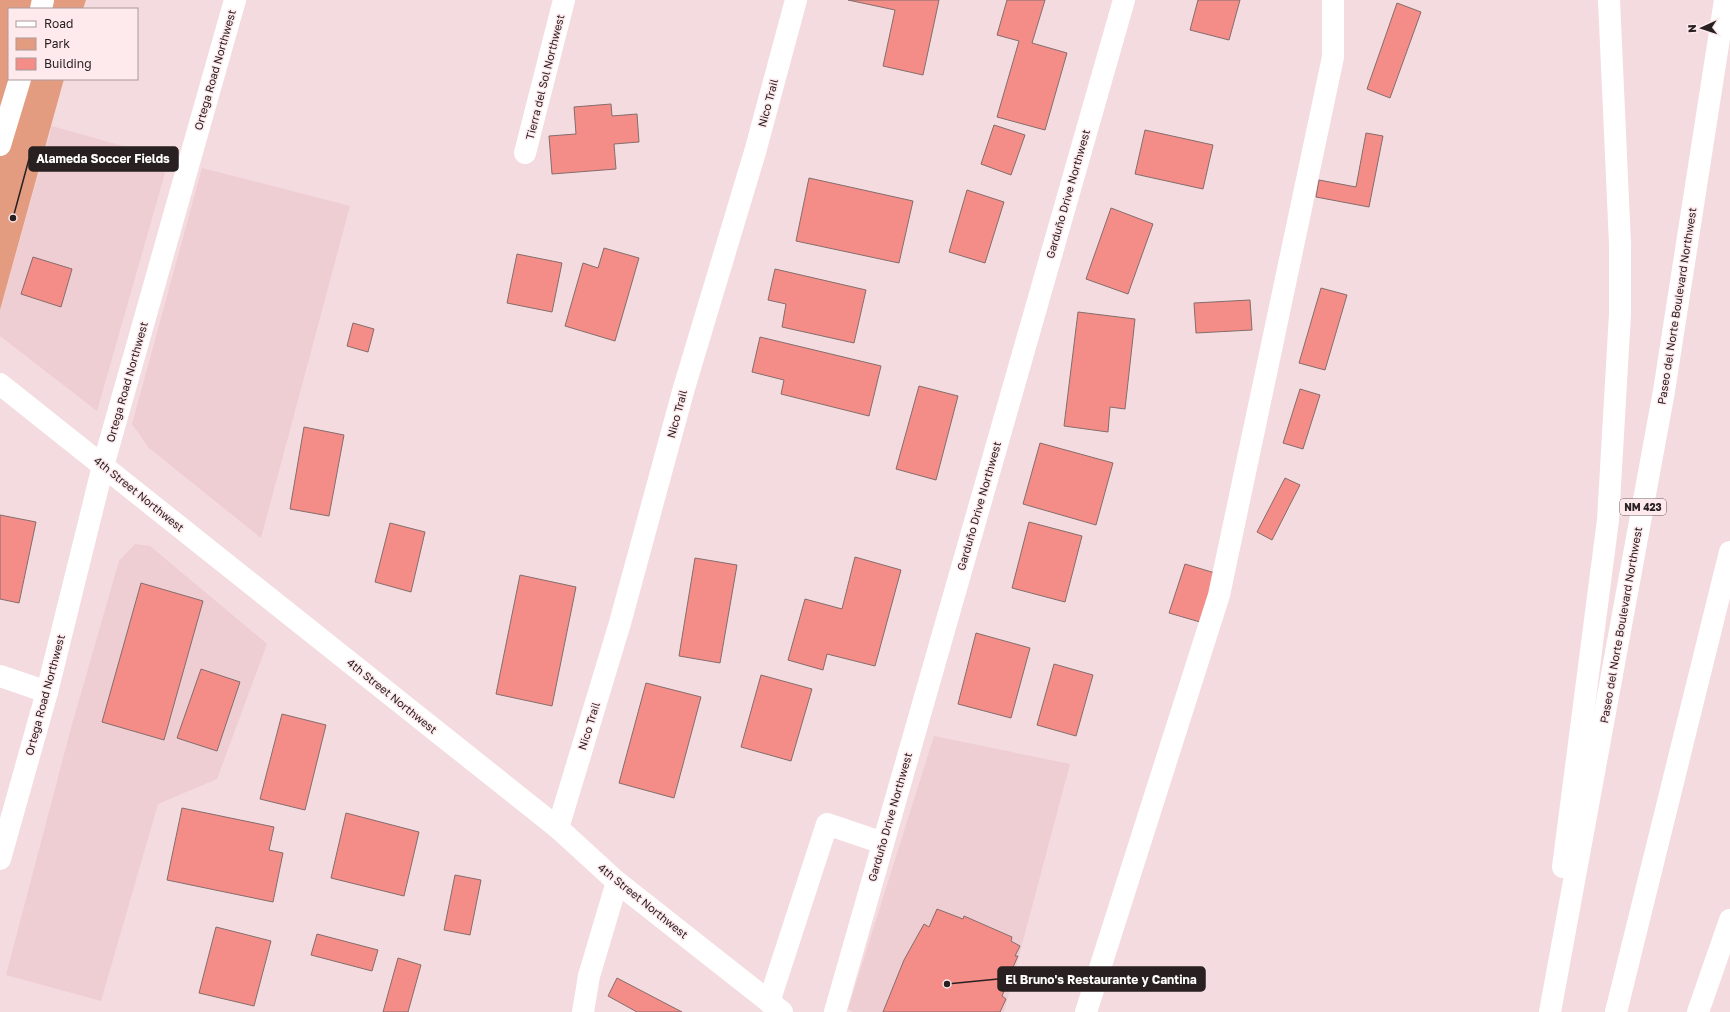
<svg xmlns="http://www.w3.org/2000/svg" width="1730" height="1012" font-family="'Golos Text',sans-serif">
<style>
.built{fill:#eecdd3}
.green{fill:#e49c80}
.building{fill:#f48c87;stroke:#846d6c}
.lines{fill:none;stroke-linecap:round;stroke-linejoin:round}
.minor{stroke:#fff;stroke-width:22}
.major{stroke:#fff;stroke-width:22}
.highway{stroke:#fff;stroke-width:22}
.labels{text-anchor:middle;stroke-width:3;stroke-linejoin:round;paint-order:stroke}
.shield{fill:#fee9ed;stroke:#695c5e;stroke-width:1}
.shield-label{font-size:10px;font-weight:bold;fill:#292021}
.street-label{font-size:11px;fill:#292021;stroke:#fee9ed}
.leader{fill:none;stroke:#292021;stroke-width:1.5}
.callout-dot{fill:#292021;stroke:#fee9ed;stroke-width:1.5}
.callout{fill:#292021;stroke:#292021;stroke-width:1.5}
.callout-label{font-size:12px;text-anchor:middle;font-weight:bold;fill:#fff}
</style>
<rect width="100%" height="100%" fill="#f4dbdf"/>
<g class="built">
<path d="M52 126 169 159 97 411 0 336V310Z"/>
<path d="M202 168 350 206 261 538 149 448 132 424Z"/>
<path d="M135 544 150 546 267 644 217 779 158 804 101 1001 6 975 71 728 119 561Z"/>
<path d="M934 736 1070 764 1004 1012H853L848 1009Z"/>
</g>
<path class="green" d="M0 0H86L83 9H9V79H64L0 310Z"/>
<g class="building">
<path d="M848 0H939L923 75 883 66 895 10Z"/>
<path d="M1007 0H1045L1032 43 1067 53 1045 130 997 117 1019 41 997 35Z"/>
<path d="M1198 0H1240L1229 40 1190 30Z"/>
<path d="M1397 3 1421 12 1390 98 1367 89Z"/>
<path d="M611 104 612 116 637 114 639 142 614 144 616 169 552 174 549 136 576 134 574 107Z"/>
<path d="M994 125 1025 135 1011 175 981 164Z"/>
<path d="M1145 130 1213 145 1203 189 1135 174Z"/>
<path d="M1366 133 1383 136 1369 207 1316 197 1319 180 1356 187Z"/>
<path d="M809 178 913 201 899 263 796 241Z"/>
<path d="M967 190 1004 202 985 263 949 252Z"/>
<path d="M1111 208 1153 224 1128 294 1086 279Z"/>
<path d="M604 248 639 258 615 341 565 326 583 263 598 268Z"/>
<path d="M517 254 562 263 552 312 507 303Z"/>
<path d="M33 257 72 269 61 307 21 294Z"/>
<path d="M775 269 866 290 854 343 782 327 786 304 768 300Z"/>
<path d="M1321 288 1347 295 1325 370 1299 363Z"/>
<path d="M1250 300 1252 330 1196 333 1194 303Z"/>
<path d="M1078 312 1135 319 1125 409 1110 407 1108 432 1064 426Z"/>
<path d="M353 323 374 329 368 352 347 346Z"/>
<path d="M760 337 881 366 869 416 781 394 784 380 752 372Z"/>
<path d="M919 386 958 396 936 480 896 469Z"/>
<path d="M1300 389 1320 395 1303 449 1283 443Z"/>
<path d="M304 427 344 435 329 516 290 509Z"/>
<path d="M1040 443 1113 463 1096 525 1023 504Z"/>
<path d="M1285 478 1300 485 1272 540 1257 532Z"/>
<path d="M0 515 36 522 19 603 0 599Z"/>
<path d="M1029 522 1082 536 1065 602 1012 588Z"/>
<path d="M390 523 425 532 411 592 375 582Z"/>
<path d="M855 557 901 570 875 666 827 654 823 670 788 660 805 599 842 609Z"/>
<path d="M695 558 737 565 720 663 679 656Z"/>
<path d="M1185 564 1215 573 1200 622 1169 613Z"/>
<path d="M520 575 576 587 552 706 496 694Z"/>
<path d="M141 583 203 601 164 740 102 722Z"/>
<path d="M976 633 1030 648 1011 718 958 704Z"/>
<path d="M1054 664 1093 675 1076 736 1037 725Z"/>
<path d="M201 669 240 682 217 751 177 738Z"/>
<path d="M761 675 812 689 791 761 741 747Z"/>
<path d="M646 683 701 697 674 798 619 783Z"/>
<path d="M282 714 326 725 305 810 260 799Z"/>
<path d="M182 808 274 827 269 850 283 853 273 902 167 880Z"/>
<path d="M346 813 419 832 404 896 331 878Z"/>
<path d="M455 875 481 880 470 935 444 930Z"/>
<path d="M937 909 963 919 964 916 1012 937 1011 941 1020 946 1015 956H1018L1013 967 1014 968 1002 996 1006 999 1000 1012H883L904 960 924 924 929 927Z"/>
<path d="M216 927 271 941 254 1006 199 993Z"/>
<path d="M317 934 378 950 372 971 311 955Z"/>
<path d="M398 958 421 965 408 1012H383Z"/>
<path d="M617 978 682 1012H637L608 996Z"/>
</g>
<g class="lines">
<g class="minor">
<path d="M41 9 43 0"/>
<path d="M0 145 20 79"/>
<path d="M525 153 564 0"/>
<path d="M0 676 47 692"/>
<path d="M558 828 620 623 684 388 755 152 796 0"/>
<path d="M0 859 47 692 103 466 235 0"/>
<path d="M769 1002 827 824 883 843"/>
<path d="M583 1012 589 976 617 882"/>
<path d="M835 1012 1124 0"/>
<path d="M1086 1012 1219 595 1333 57V0"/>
</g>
<path class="major" d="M0 384 558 828 617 882 782 1012"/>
<g class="highway">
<path d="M1563 867 1608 520 1620 314V244L1609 0"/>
<path d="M1550 1012 1664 391 1725 0"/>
<path d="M1616 1012 1730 552"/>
<path d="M1698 1012 1730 920"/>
</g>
</g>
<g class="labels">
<rect class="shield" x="1620" y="499" width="46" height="16" rx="3"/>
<g class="shield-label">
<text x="1643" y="511">NM 423</text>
</g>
<g class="street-label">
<text transform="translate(215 70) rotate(-74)" y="4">Ortega Road Northwest</text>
<text transform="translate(545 77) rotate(-76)" y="4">Tierra del Sol Northwest</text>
<text transform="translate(768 103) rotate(-75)" y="4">Nico Trail</text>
<text transform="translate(1068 194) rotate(-74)" y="4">Garduño Drive Northwest</text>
<text transform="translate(1677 306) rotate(-81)" y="4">Paseo del Norte Boulevard Northwest</text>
<text transform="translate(127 382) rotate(-74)" y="4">Ortega Road Northwest</text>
<text transform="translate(677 414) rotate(-75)" y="4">Nico Trail</text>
<text transform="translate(139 494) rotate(39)" y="4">4th Street Northwest</text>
<text transform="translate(979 506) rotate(-74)" y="4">Garduño Drive Northwest</text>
<text transform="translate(1621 625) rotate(-80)" y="4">Paseo del Norte Boulevard Northwest</text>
<text transform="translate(45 695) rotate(-75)" y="4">Ortega Road Northwest</text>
<text transform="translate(392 696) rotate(39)" y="4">4th Street Northwest</text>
<text transform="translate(589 726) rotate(-73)" y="4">Nico Trail</text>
<text transform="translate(890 817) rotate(-74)" y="4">Garduño Drive Northwest</text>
<text transform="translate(643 901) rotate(39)" y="4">4th Street Northwest</text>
</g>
</g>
<path class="leader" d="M13 218L29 159M947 984L998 979"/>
<g class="callout-dot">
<circle cx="13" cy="218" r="4"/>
<circle cx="947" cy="984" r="4"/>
</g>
<g class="callout">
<rect x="29" y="147" width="149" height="24" rx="4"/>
<rect x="998" y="967" width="207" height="24" rx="4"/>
</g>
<g class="callout-label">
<text x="103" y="163">Alameda Soccer Fields</text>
<text x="1101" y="984">El Bruno's Restaurante y Cantina</text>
</g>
<rect x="8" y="8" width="130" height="72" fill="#fee9ed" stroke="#a9999b"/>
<rect x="16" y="21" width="20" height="6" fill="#ffffff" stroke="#a9999b"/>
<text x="44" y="28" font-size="12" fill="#292021">Road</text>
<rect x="16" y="38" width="20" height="12" fill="#e49c80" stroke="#a9999b"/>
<text x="44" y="48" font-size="12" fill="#292021">Park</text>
<rect x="16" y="58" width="20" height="12" fill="#f48c87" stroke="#a9999b"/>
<text x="44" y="68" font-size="12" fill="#292021">Building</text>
<g transform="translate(1702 28) rotate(267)" stroke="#fee9ed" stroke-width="3" paint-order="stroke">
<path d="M0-3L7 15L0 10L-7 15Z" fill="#292021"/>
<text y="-6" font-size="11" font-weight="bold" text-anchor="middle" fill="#292021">N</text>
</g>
</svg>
